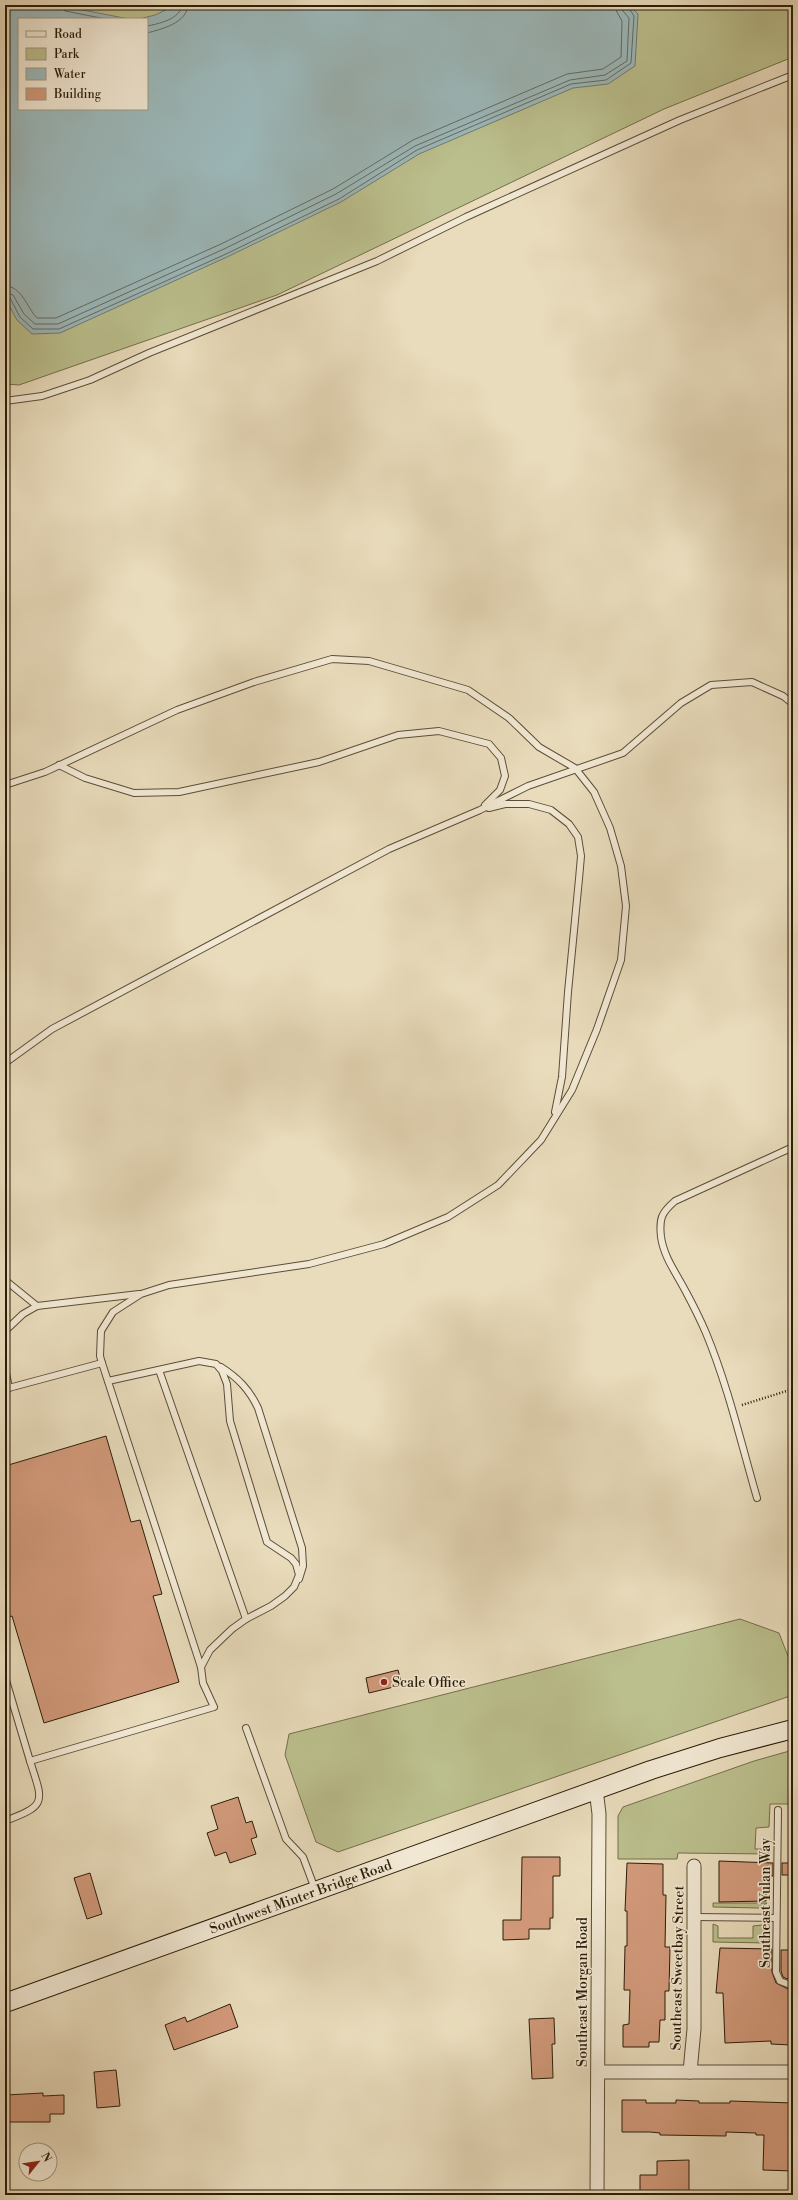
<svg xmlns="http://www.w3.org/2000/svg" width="798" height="2200" font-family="'Libre Bodoni',serif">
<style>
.green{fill:#bbbf8d;stroke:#746e4b;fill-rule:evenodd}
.water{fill:#9cb9bb;stroke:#6f7b74}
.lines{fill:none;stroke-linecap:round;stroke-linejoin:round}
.shore{stroke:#646b62;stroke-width:1}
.building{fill:#d29a7b;stroke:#2c1d09}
.lane-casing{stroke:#5b4d36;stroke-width:8}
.street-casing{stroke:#5b4d36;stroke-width:15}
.secondary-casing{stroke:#2c1d09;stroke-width:20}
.path{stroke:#2c1d09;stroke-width:2.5;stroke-dasharray:1 2;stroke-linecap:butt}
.lane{stroke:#f1e8d3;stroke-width:6}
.street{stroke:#f1e8d3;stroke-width:13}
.secondary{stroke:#f1e8d3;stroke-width:18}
.poi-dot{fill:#8f2418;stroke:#f1e8d3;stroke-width:1.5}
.labels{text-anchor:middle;stroke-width:3;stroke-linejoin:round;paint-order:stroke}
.poi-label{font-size:14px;fill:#2c1d09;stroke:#f1e8d3;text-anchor:start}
.street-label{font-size:14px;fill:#2c1d09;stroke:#f1e8d3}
</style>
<rect width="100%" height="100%" fill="#e9dcbc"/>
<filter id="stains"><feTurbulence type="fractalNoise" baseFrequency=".005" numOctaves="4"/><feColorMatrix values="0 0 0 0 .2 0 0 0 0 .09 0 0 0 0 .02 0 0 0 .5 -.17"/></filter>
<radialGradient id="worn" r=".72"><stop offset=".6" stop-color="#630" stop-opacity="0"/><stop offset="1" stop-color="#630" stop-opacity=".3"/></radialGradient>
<g class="green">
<path d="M5 5H793V57L664 109 277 295 19 385 5 384ZM19 19H147V109H19Z"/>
<path d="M740 1619 779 1633 793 1669V1695L338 1852 316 1842 285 1755 289 1734Z"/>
<path d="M793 1750V1804H770L769 1827 756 1828 755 1849H767L769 1854 678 1853 677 1859H618V1816L623 1807 754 1761Z"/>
<path d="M713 1903H767L759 1908 713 1907Z"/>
<path d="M713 1924 718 1926V1938H753V1926L762 1925 768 1930V1943L713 1942Z"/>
</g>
<g class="water">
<path d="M5 5H57L129 19H19V109H147V19H139L155 15 176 5H629L638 14 635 66 608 84 573 88 419 154 341 202 227 257 60 333 32 334 17 320 5 298Z"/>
<path d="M723 5H753L744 10Z"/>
</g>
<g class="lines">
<g class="shore">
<path d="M61 5 65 11 106 19"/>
<path d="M147 26C158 24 181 19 182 5"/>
<path d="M147 33C162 29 187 23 188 5"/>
<path d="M5 286C22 286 27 308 37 318H56L221 244 333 189 413 140 567 74 603 69 621 57 622 21 617 12 615 5"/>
<path d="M5 292 13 295 24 314 35 324H58L224 249 336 194 415 146 570 80 605 75 627 61 629 18 623 11 621 5"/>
<path d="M5 297 10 298 20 317 33 329H59L226 254 339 199 417 150 571 84 606 80 631 63 634 16 627 5"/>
</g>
</g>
<g class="building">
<path d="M106 1436 131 1522 140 1520 162 1594 153 1596 179 1682 44 1723 12 1616 5 1618V1466Z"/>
<path d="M398 1670 402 1685 369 1693 366 1678Z"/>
<path d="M238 1797 246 1823 252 1821 257 1837 251 1839 256 1854 230 1863 226 1852 215 1856 207 1833 218 1829 211 1806Z"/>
<path d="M522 1857H560V1876H553V1918H550V1929H529V1939L503 1940V1920H521Z"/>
<path d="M719 1861 773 1863V1876H767L766 1880V1901L719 1902Z"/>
<path d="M627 1863 663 1864V1895H666L665 1947H670L669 1991H665V2020H660L659 2042H649V2047H623V2025L629 2024 630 1990H624L625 1946H627V1911H625Z"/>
<rect x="782" y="1863" width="11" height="12"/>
<path d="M90 1873 102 1914 87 1919 74 1878Z"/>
<path d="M720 1948 772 1949V1972L776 1983 790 1990 791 2045 771 2044V2041L725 2043 723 1993H716Z"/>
<path d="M781 1950H793V1979L790 1980 783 1977 781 1971Z"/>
<path d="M230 2004 238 2027 174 2050 165 2025 185 2017 187 2022Z"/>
<path d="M554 2018 555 2044H552L553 2078 532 2079 529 2019Z"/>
<path d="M116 2070 120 2106 97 2108 94 2072Z"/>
<path d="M43 2093V2096L64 2095V2114H50V2122H6V2095Z"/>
<path d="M622 2100H646V2103H676V2100L699 2101V2103H730V2101L793 2103V2171L763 2170 764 2135H756V2133L726 2132V2136L660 2135V2133L650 2132H622Z"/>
<path d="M689 2160V2195H640V2175H657V2161Z"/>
</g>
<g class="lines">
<defs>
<g id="lane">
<path d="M5 401 42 396 90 380 149 353 377 261 466 217 680 120 793 75"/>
<path d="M59 765 85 778 134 793 179 792 319 762 398 735 439 731 489 744 501 758 505 776 500 790 485 805"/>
<path d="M5 785 45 772 177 710 254 682 332 659 369 661 468 690 509 718 539 747 575 768 594 792 610 828 621 866 626 906 621 960 597 1029 572 1090 541 1140 498 1185 448 1217 384 1244 309 1264 169 1285 141 1294 113 1312 101 1331 100 1356 102 1363 201 1667 203 1683 214 1707 30 1761 5 1677"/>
<path d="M489 808 505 804H529L551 810 569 824 578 837 581 856 579 879 568 992 562 1077 555 1112"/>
<path d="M5 1063 52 1029 389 849 480 810 528 786 623 753 681 703 711 685 752 682 783 696 793 704"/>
<path d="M5 1280 37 1306"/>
<path d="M5 1331 23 1314 37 1306 139 1294"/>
<path d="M221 1367C238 1378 249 1389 258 1408L302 1548 303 1566 299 1579"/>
<path d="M5 1368 9 1388"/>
<path d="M159 1370 246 1619"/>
<path d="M108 1381 199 1361 216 1364 222 1371 227 1384 230 1421 267 1542 291 1558 296 1564 299 1575 294 1587 285 1596 271 1606 246 1619 232 1629 210 1650 201 1667"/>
<path d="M5 1389 102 1363"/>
<path d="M757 1498C741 1443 728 1386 706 1333 700 1319 693 1305 686 1292 677 1274 664 1258 661 1237 659 1219 661 1213 675 1201L793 1147"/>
<path d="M246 1728 286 1839 303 1857 315 1889"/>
<path d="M778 1810 776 1972 780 1981 793 1986"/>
<path d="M5 1821C48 1805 43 1802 30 1761"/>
<path d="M695 1917 776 1918"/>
</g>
<g id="street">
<path d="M596 1789 599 1814 597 2195"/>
<path d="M598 2072H793"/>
<path d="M690 2072 694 2029V1866"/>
</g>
<g id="secondary">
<path id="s1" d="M5 2003 651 1770 720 1748 793 1729"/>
</g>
</defs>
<use href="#lane" class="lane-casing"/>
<use href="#street" class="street-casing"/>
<use href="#secondary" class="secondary-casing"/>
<path class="path" d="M742 1405 793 1389"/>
<use href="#lane" class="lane"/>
<use href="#street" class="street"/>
<use href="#secondary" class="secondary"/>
</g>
<circle class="poi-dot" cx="384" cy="1682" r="4"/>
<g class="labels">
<g class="poi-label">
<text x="392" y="1687">Scale Office</text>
</g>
<g class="street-label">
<text dy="5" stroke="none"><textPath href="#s1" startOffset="314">Southwest Minter Bridge Road</textPath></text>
<text transform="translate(765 1903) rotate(-90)" y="5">Southeast Yulan Way</text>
<text transform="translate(677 1968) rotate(-89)" y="5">Southeast Sweetbay Street</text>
<text transform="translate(582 1992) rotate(-90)" y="5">Southeast Morgan Road</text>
</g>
</g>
<rect width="798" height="2200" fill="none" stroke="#e9dcbc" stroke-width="20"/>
<rect x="6" y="6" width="786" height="2188" fill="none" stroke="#2c1d09" stroke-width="2"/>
<rect x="10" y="10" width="778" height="2180" fill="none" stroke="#2c1d09"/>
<rect x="18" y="18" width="130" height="92" fill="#f1e8d3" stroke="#a29782"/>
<rect x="26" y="31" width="20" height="6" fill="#f1e8d3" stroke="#a29782"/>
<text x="54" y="38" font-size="12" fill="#2c1d09">Road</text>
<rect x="26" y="48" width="20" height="12" fill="#bbbf8d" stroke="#a29782"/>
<text x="54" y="58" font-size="12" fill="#2c1d09">Park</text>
<rect x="26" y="68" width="20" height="12" fill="#9cb9bb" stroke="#a29782"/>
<text x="54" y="78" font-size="12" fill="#2c1d09">Water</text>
<rect x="26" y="88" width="20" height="12" fill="#d29a7b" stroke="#a29782"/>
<text x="54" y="98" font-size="12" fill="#2c1d09">Building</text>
<g transform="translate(38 2162) rotate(60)"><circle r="19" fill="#f1e8d3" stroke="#a29782"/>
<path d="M0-3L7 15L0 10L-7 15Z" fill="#8f2418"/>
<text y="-6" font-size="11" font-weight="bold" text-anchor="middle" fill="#2c1d09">N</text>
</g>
<rect width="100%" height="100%" filter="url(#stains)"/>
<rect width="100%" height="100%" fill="url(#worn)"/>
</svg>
